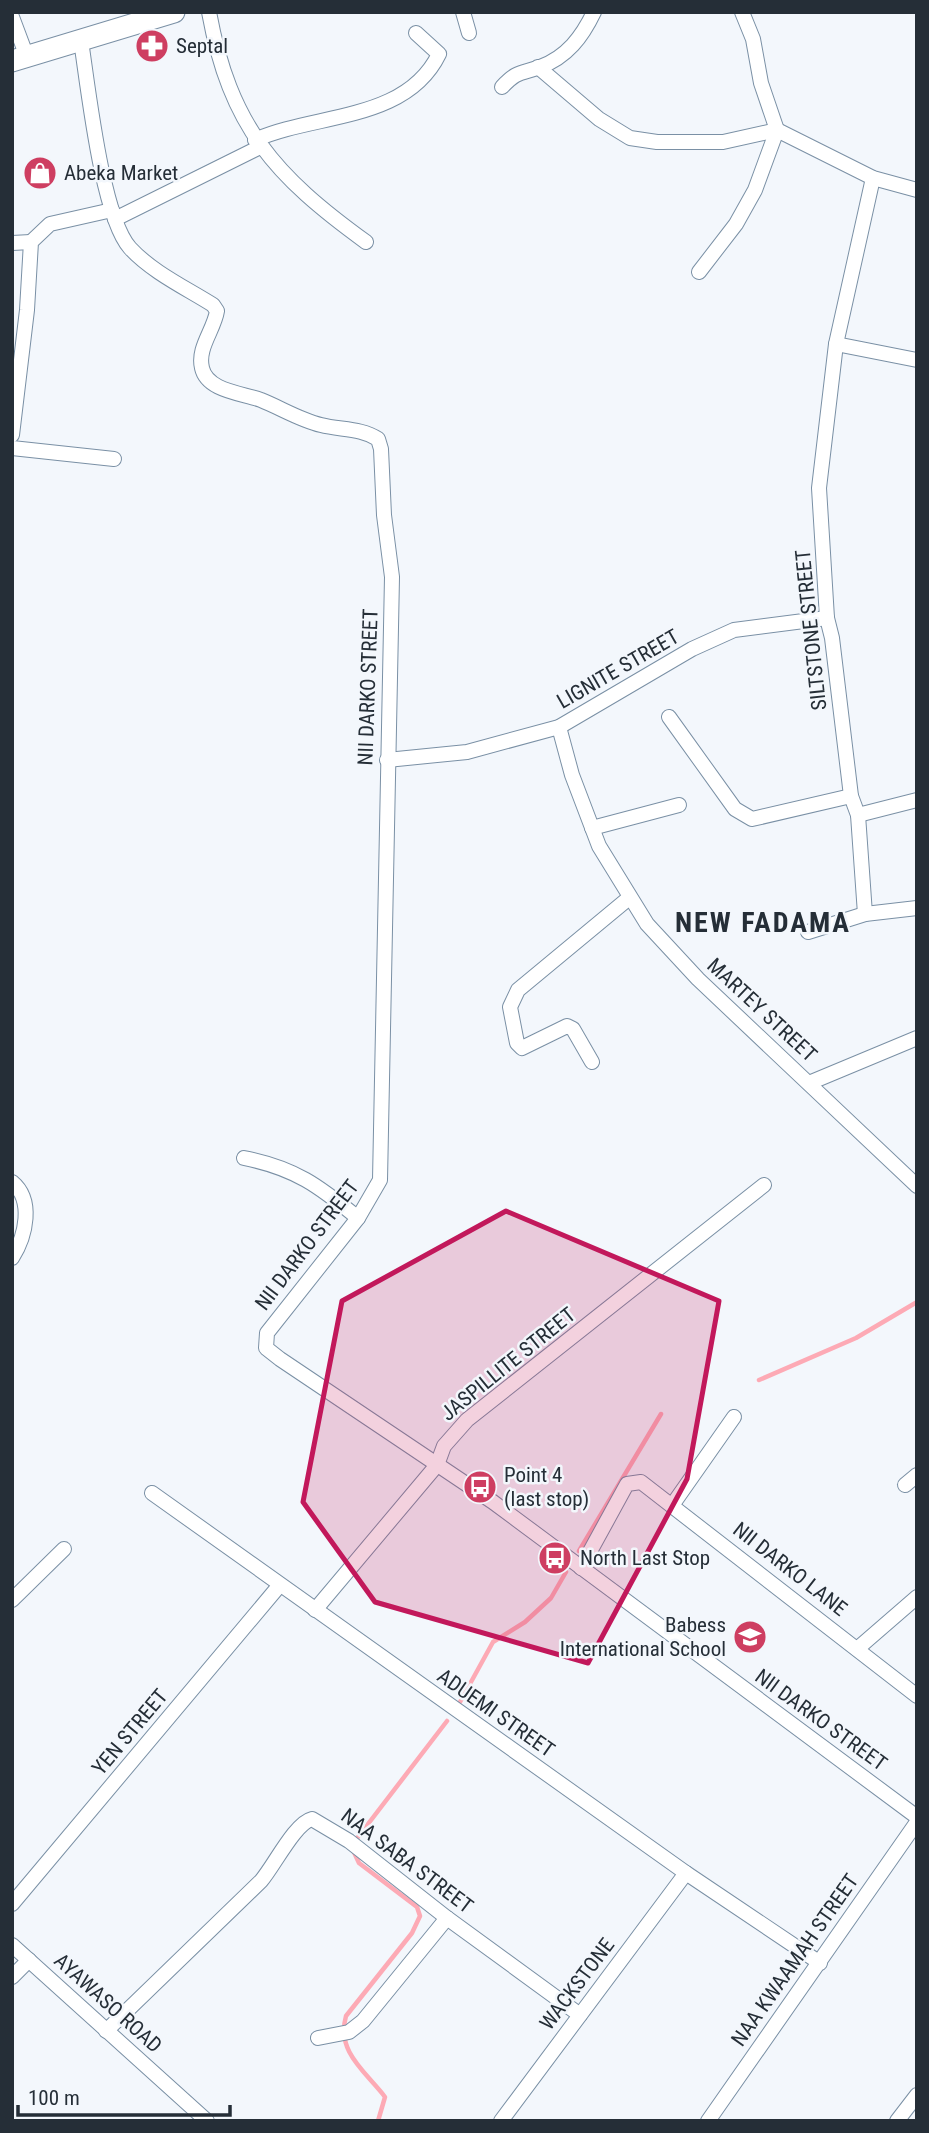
<svg xmlns="http://www.w3.org/2000/svg" width="929" height="2133" font-family="'Roboto Condensed',sans-serif">
<style>
.lines{fill:none;stroke-linecap:round;stroke-linejoin:round}
.stream{stroke:#fdaab5;stroke-width:4.5}
.street-casing{stroke:#7a90a5;stroke-width:16}
.secondary-casing{stroke:#7a90a5;stroke-width:23}
.street{stroke:#fff;stroke-width:14}
.secondary{stroke:#fff;stroke-width:21}
.marked{fill:#c2185b;fill-opacity:0.2;stroke:#c2185b;stroke-width:5;stroke-linejoin:round}
.labels{text-anchor:middle;stroke-width:5;stroke-linejoin:round;paint-order:stroke}
.poi-label{font-size:21px;fill:#252e37;stroke:#f3f7fc;text-anchor:start}
.street-label{font-size:21px;fill:#252e37;stroke:#f3f7fc}
.district-label{font-size:28px;font-weight:bold;letter-spacing:2px;fill:#252e37;stroke:#f3f7fc}
</style>
<rect width="100%" height="100%" fill="#f3f7fc"/>
<g class="lines">
<g class="stream">
<path d="M759 1380 856 1338 917 1302"/>
<path d="M579 1551 661 1414"/>
<path d="M460 1702 493 1642 525 1622 551 1598 566 1572"/>
<path d="M355 1841 447 1721"/>
<path d="M352 1848 359 1863 417 1907 420 1916 412 1933 346 2016C336 2052 365 2071 385 2097L378 2121"/>
</g>
<defs>
<g id="street">
<path d="M209 12C230 127 275 176 366 242"/>
<path d="M463 12 469 33"/>
<path d="M12 17 27 57"/>
<path d="M81 41C88 86 102 217 130 248 152 272 186 288 213 305L217 311C214 330 197 348 202 368 207 391 242 393 261 400 281 408 300 420 321 425 341 430 361 428 378 439L381 449 384 515 392 577 380 1180 358 1218 267 1333 266 1348 280 1359 493 1502 917 1817"/>
<path d="M538 67 599 119 630 138 657 142H723L777 130 873 178 917 190"/>
<path d="M502 87C518 70 521 74 540 67 567 57 582 37 594 12"/>
<path d="M255 140C315 113 406 122 439 54L416 33"/>
<path d="M115 219 260 147"/>
<path d="M12 243 31 242"/>
<path d="M699 272 736 224 755 190 777 130 761 83 753 39 742 12"/>
<path d="M836 344 917 360"/>
<path d="M12 435 27 310 31 242 50 224 112 210"/>
<path d="M12 448 114 459"/>
<path d="M669 717 735 809 752 819 851 796"/>
<path d="M559 727 572 775 599 846 647 924 698 979 917 1186"/>
<path d="M387 760 467 752 559 727 692 649 734 630 827 618"/>
<path d="M858 815 917 800"/>
<path d="M592 828 679 805"/>
<path d="M865 914 858 815 851 796 832 638 827 618 819 488 836 344 873 178"/>
<path d="M808 932 865 914 917 908"/>
<path d="M592 1062 573 1029 567 1026 522 1048 517 1043 510 1007 518 990 629 898"/>
<path d="M809 1083 917 1038"/>
<path d="M244 1158C295 1168 319 1186 358 1218"/>
<path d="M12 1182C34 1200 26 1236 12 1258"/>
<path d="M905 1485 917 1475"/>
<path d="M152 1493 686 1873 820 1963"/>
<path d="M673 1504 734 1417"/>
<path d="M581 1568 627 1484 641 1482 917 1696"/>
<path d="M12 1600 64 1549"/>
<path d="M315 1610 437 1465 444 1446 467 1420 764 1185"/>
<path d="M857 1649 917 1597"/>
<path d="M12 1904 279 1586"/>
<path d="M12 1945 207 2121"/>
<path d="M12 1977 29 1960"/>
<path d="M106 2031 261 1881C274 1866 295 1823 312 1819L349 1841 447 1918 580 2015"/>
<path d="M318 2038 349 2032 363 2021 447 1918"/>
<path d="M501 2121 686 1873"/>
<path d="M708 2121 917 1822"/>
<path d="M897 2121 917 2095"/>
</g>
<path id="secondary" d="M12 61 174 12"/>
</defs>
<use href="#street" class="street-casing"/>
<use href="#secondary" class="secondary-casing"/>
<use href="#street" class="street"/>
<use href="#secondary" class="secondary"/>
</g>
<path class="marked" d="M506 1211 719 1301 687 1479 588 1663 375 1602 303 1502 342 1301Z"/>
<defs>
<symbol id="pharmacy-disc" viewBox="-11 -11 22 22"><circle r="9.5" fill="#ce3e61" stroke="#f3f7fc"/><path d="M-2-6h4v4h4v4h-4v4h-4v-4h-4v-4h4Z" fill="#fff"/></symbol>
<symbol id="shop-disc" viewBox="-11 -11 22 22"><circle r="9.5" fill="#ce3e61" stroke="#f3f7fc"/><path d="M-5-2.5h2.3a2.7 3.5 0 0 1 5.4 0H5L5.5 6h-11ZM-1.5-2.5h3a1.5 2.3 0 0 0-3 0Z" fill="#fff"/></symbol>
<symbol id="bus-disc" viewBox="-11 -11 22 22"><circle r="9.5" fill="#ce3e61" stroke="#f3f7fc"/><path d="M-5-6H5V4H4V6H2V4H-2V6H-4V4H-5ZM-3.5-4V0h7V-4ZM-3.5 1.2v1.5H-2V1.2ZM2 1.2v1.5H3.5V1.2Z" fill="#fff"/></symbol>
<symbol id="school-disc" viewBox="-11 -11 22 22"><circle r="9.5" fill="#ce3e61" stroke="#f3f7fc"/><path d="M0-5L7-2L0 1L-7-2ZM-4 1L0 2.5L4 1V4Q0 6-4 4Z" fill="#fff"/></symbol>
</defs>
<g fill-rule="evenodd">
<use href="#pharmacy-disc" x="133" y="27" width="38" height="38"/>
<use href="#shop-disc" x="21" y="154" width="38" height="38"/>
<use href="#bus-disc" x="461" y="1468" width="38" height="38"/>
<use href="#bus-disc" x="536" y="1539" width="38" height="38"/>
<use href="#school-disc" x="731" y="1618" width="38" height="38"/>
</g>
<g class="labels">
<g class="poi-label">
<text x="176" y="53">Septal</text>
<text x="64" y="180">Abeka Market</text>
<text x="504" y="1482">Point 4<tspan x="504" dy="24">(last stop)</tspan></text>
<text x="580" y="1565">North Last Stop</text>
<text x="726" y="1632" text-anchor="end">Babess<tspan x="726" dy="24">International School</tspan></text>
</g>
<g class="street-label">
<text transform="translate(811 630) rotate(-96)" y="7">SILTSTONE STREET</text>
<text transform="translate(618 669) rotate(-30)" y="7">LIGNITE STREET</text>
<text transform="translate(368 687) rotate(-88)" y="7">NII DARKO STREET</text>
<text transform="translate(762 1010) rotate(43)" y="7">MARTEY STREET</text>
<text transform="translate(307 1245) rotate(-53)" y="7">NII DARKO STREET</text>
<text transform="translate(508 1364) rotate(-39)" y="7">JASPILLITE STREET</text>
<text transform="translate(790 1569) rotate(38)" y="7">NII DARKO LANE</text>
<text transform="translate(496 1713) rotate(35)" y="7">ADUEMI STREET</text>
<text transform="translate(821 1720) rotate(36)" y="7">NII DARKO STREET</text>
<text transform="translate(130 1732) rotate(-50)" y="7">YEN STREET</text>
<text transform="translate(407 1861) rotate(37)" y="7">NAA SABA STREET</text>
<text transform="translate(795 1960) rotate(-55)" y="7">NAA KWAAMAH STREET</text>
<text transform="translate(577 1984) rotate(-53)" y="7">WACKSTONE</text>
<text transform="translate(108 2003) rotate(42)" y="7">AYAWASO ROAD</text>
</g>
<g class="district-label">
<text x="763" y="932">NEW FADAMA</text>
</g>
</g>
<rect width="929" height="2133" fill="none" stroke="#252e37" stroke-width="28"/>
<path d="M18 2105v10h212v-10" fill="none" stroke="#252e37" stroke-width="3.5"/>
<text x="28" y="2105" font-size="21" fill="#252e37" stroke="#f3f7fc" stroke-width="5" paint-order="stroke">100 m</text>
</svg>
